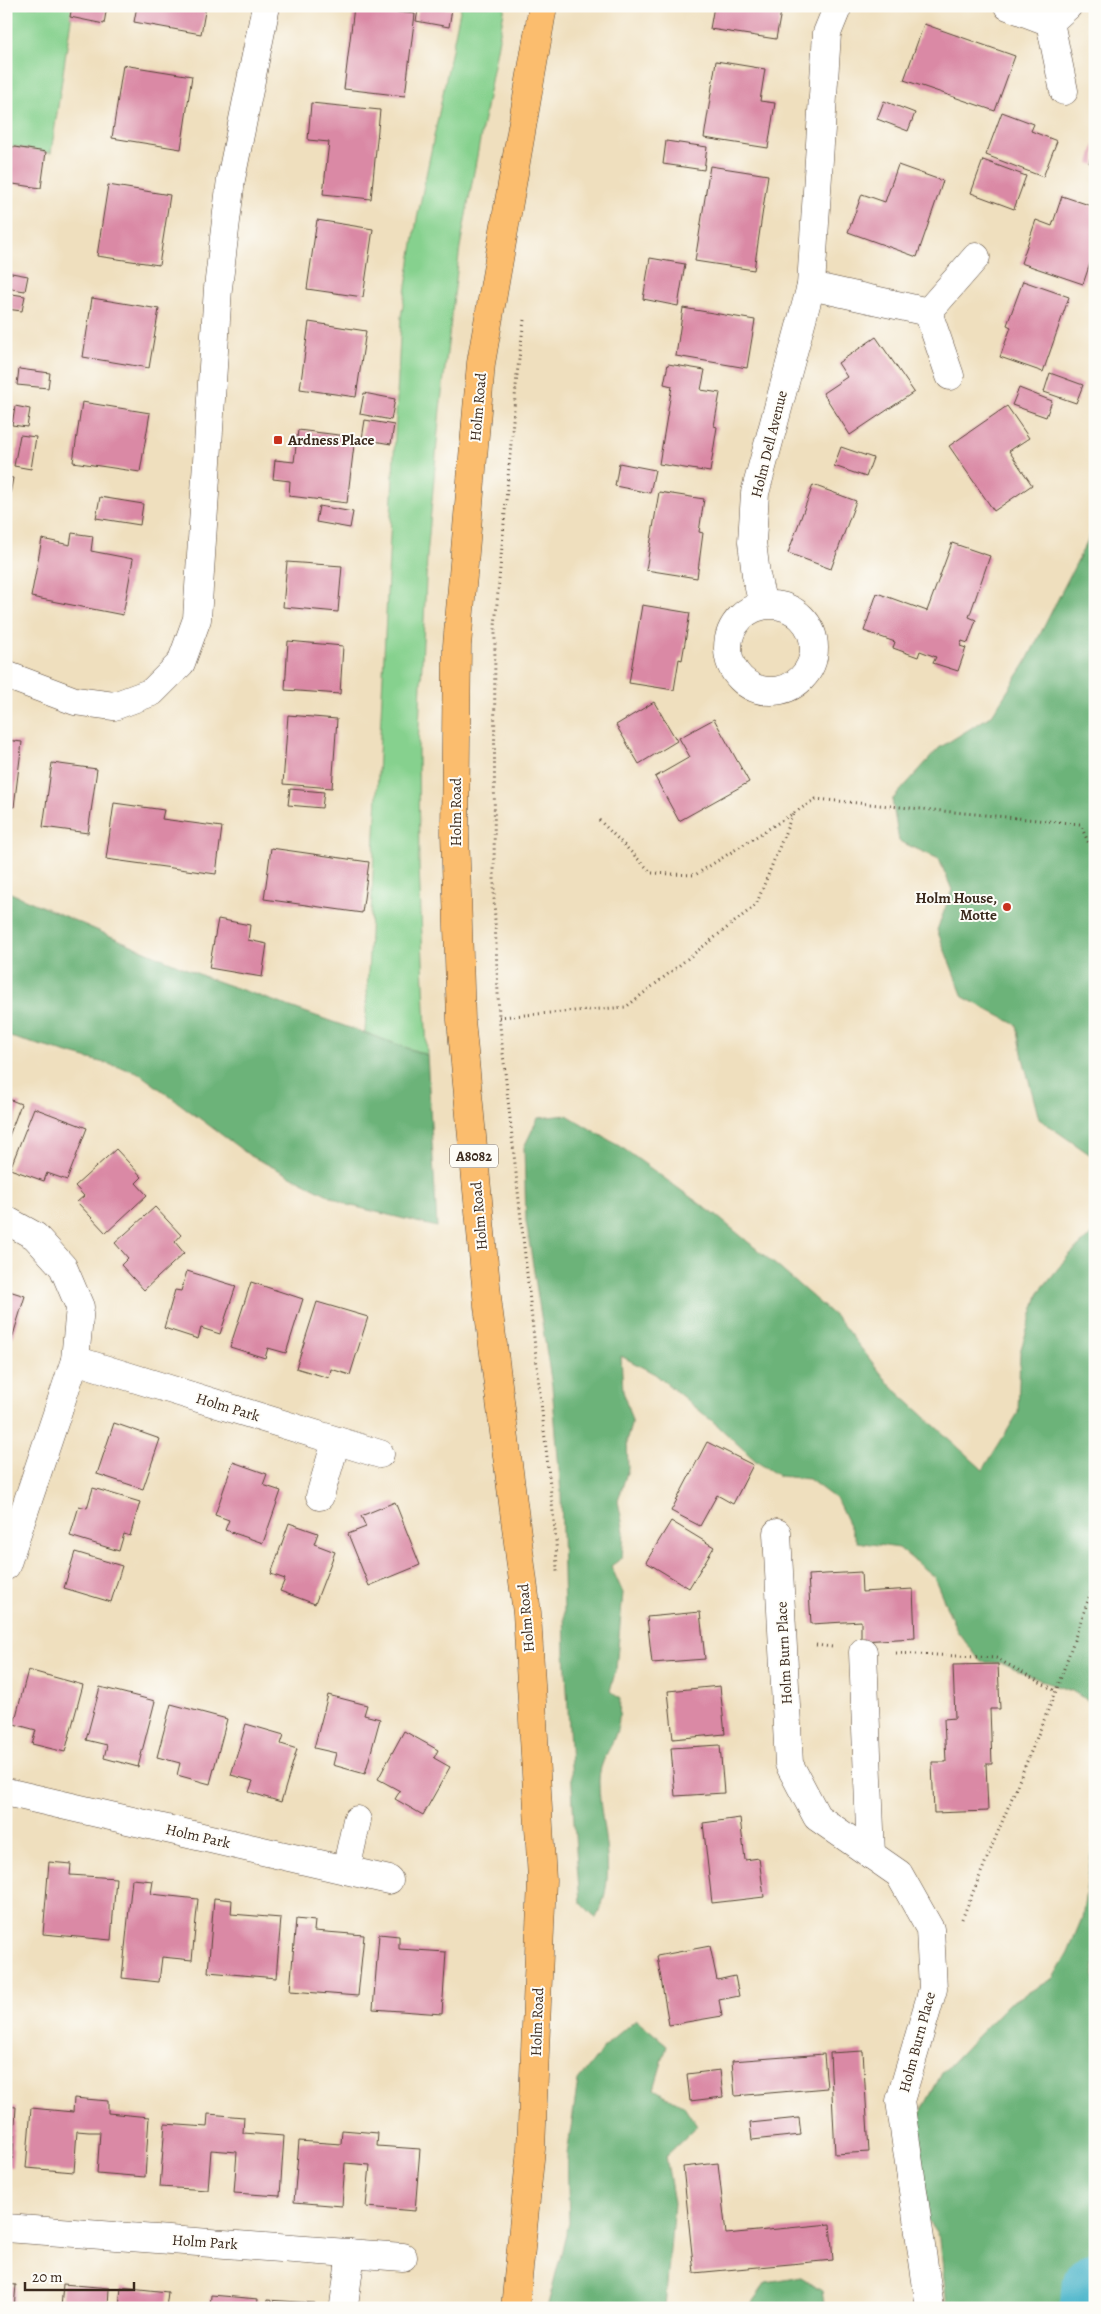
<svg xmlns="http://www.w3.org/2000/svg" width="1101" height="2314" font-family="Alegreya,serif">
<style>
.green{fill:#86d18e;stroke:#607e56}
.forest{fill:#6cb379;stroke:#546e4c}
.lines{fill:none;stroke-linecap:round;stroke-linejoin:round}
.river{stroke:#4cb5ca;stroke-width:65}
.building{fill:#da89a5}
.minor-casing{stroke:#564536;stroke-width:29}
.primary-casing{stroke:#564536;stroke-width:29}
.path{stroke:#564536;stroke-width:3;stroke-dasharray:1 4;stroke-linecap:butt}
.minor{stroke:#fff;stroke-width:28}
.primary{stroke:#fbbd6e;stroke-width:28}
.poi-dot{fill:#c8321e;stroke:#fdfcf7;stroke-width:2}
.labels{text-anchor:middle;stroke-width:4;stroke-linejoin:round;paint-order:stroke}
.shield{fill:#fdfcf7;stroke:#75695f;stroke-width:1}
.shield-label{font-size:14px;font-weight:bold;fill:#3b2a1e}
.street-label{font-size:15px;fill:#3b2a1e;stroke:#fdfcf7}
.poi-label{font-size:15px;font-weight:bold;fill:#3b2a1e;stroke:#fdfcf7;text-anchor:start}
</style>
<rect width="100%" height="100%" fill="#fdfcf7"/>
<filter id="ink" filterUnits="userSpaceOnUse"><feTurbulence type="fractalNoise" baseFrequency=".02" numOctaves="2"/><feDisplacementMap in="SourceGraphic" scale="10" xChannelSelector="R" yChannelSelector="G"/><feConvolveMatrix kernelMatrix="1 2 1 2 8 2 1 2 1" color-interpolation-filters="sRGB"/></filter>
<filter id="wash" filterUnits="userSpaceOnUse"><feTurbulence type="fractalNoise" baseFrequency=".0096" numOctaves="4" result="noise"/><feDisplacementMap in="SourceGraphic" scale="20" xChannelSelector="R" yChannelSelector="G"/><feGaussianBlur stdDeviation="1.12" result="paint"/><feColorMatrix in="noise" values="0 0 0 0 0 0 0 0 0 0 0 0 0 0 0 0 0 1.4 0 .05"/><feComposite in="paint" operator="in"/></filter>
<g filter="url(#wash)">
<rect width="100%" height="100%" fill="#efdfbe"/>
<g class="green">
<path d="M6 6H73L51 153 6 145Z"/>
<path d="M461 6H505L460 247 440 409 427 557 418 748 419 866 427 1055 365 1033 401 317 417 219Z"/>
</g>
<g class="forest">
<path d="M1095 526V1158L1039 1119 1023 1058 1017 1025 963 997 937 930 952 890 939 859 899 841 892 800 939 748 992 715 1025 664Z"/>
<path d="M6 891 208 978 427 1055 437 1227 348 1205 249 1155 137 1072 6 1036Z"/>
<path d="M567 1115 624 1149 718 1217 777 1266 838 1319 891 1386 983 1470 1018 1413 1020 1352 1039 1292 1069 1255 1095 1232V1705L1072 1691 1044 1682 1003 1663 981 1662 957 1631 934 1577 899 1548 857 1542 837 1500 809 1479 779 1476 757 1462 717 1425 655 1374 621 1356 623 1391 632 1421 627 1439 628 1469 618 1501 624 1532 622 1558 611 1566 623 1593 616 1669 610 1691 620 1699C619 1709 620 1721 617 1730 612 1748 599 1761 599 1781 599 1827 620 1873 596 1918L580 1902 574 1823 565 1652 561 1493 552 1386 526 1221 524 1147 538 1118Z"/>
<path d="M1095 1828V2308H947L940 2239 915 2202 910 2159 920 2114 942 2073 1007 2005 1053 1978 1068 1952 1082 1918Z"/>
<path d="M636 2019 667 2045 654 2089 684 2106 697 2126 666 2156 674 2203 665 2308H547L569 2223 567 2154 578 2081 607 2044Z"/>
<path d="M801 2277 822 2290 825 2308H748L766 2283Z"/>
</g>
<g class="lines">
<path class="river" d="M1093 2308 1095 2285"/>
</g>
<g id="blocks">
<g class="building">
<path d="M72 6H107L104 24 70 17Z"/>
<path d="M137 6H206L201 34 134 22Z"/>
<path d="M419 6 452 9 449 27 416 21Z"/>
<path d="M714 6H782L776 39 710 29Z"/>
<path d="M354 7 415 14 405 96 344 89Z"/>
<path d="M924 24 1015 56 995 111 904 80Z"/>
<path d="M716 61 765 69 760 101 775 103 768 148 704 138Z"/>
<path d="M123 65 192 76 181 149 112 138Z"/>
<path d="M884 101 915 113 908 131 877 119Z"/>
<path d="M311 103 380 110 371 199 323 194 329 142 308 140Z"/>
<path d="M1002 112 1034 124 1031 131 1057 141 1043 177 986 155Z"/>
<path d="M666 141 707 147 704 170 663 164Z"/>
<path d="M1094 145 1095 146V165L1089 163Z"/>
<path d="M8 146 46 152 41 188 6 183Z"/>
<path d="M983 160 1026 176 1014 209 971 193Z"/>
<path d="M898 165 943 181 917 257 848 232 862 194 885 202Z"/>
<path d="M710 166 768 175 754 270 695 261Z"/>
<path d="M108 185 170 195 159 265 97 256Z"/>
<path d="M1062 196 1095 207V249L1083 284 1021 263 1036 220 1052 226Z"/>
<path d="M317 220 373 229 363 297 307 289Z"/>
<path d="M650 258 685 264 678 306 643 299Z"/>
<path d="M6 272 28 276 25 291 6 288Z"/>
<path d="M1023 281 1069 297 1043 372 1000 357 1011 327 1007 325Z"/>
<path d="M6 293 25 296 22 311 6 309Z"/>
<path d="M92 298 159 309 149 368 83 357Z"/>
<path d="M683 308 755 320 747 368 676 356Z"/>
<path d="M309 322 366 331 356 397 300 389Z"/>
<path d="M876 337 914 392 850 435 823 393 847 377 838 363Z"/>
<path d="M668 364 705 370 701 390 720 393 714 426 717 427 710 472 659 464 672 386 664 384Z"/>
<path d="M19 369 50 373 48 388 17 385Z"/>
<path d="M1050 373 1083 385 1076 403 1044 392Z"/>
<path d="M1019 388 1052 401 1046 417 1012 405Z"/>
<path d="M364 393 395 399 391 420 360 414Z"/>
<path d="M82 402 150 413 140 472 73 462Z"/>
<path d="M15 406 30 409 27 427 12 425Z"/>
<path d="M1007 406 1029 438 1009 451 1032 485 994 511 949 446Z"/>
<path d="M6 407H10L7 426 6 425Z"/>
<path d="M365 420 394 425 391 444 362 439Z"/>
<path d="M298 430 355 437 347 503 289 496 290 481 273 479 275 460 294 462Z"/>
<path d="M20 435 36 437 31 469 14 466Z"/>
<path d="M841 447 873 458 866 477 834 466Z"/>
<path d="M619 463 655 470 650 493 615 486Z"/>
<path d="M6 477 13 478 7 511H6Z"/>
<path d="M813 485 856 501 831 569 788 553Z"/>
<path d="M659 492 704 499 699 532 703 533 697 578 646 570Z"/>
<path d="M100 497 143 504 140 525 96 518Z"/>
<path d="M319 506 353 512 350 528 316 522Z"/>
<path d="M72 533 93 536 91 551 133 559 123 615 31 597 42 539 70 545Z"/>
<path d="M952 543 990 556 969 617 976 620 968 643 962 641 960 646 966 648 958 671 933 663 936 657 920 651 918 657 893 648 895 642 864 631 877 593 927 611Z"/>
<path d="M287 562 342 566 338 612 283 607Z"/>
<path d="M642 605 690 613 682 660 679 659 674 690 629 683Z"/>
<path d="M288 641 343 646 340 694 285 690Z"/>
<path d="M654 702 677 741 639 764 616 725Z"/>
<path d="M288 715 337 719 332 788 283 784Z"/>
<path d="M714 719 749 782 679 821 655 777 690 757 679 738Z"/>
<path d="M6 740 22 742 14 807 6 806Z"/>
<path d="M52 763 97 769 88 833 43 827Z"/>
<path d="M290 789 324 792 322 808 288 805Z"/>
<path d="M114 803 164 810 162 819 222 827 216 874 106 859Z"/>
<path d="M271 848 369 862 362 913 264 899Z"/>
<path d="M218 919 250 925 248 940 267 944 262 977 209 968Z"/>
<path d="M6 1098 21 1104 6 1144Z"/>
<path d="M34 1108 87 1128 67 1180 47 1173 44 1181 10 1169Z"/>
<path d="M116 1149 142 1177 136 1183 147 1195 106 1233 77 1202 84 1196 75 1186Z"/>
<path d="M155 1207 181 1235 175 1242 184 1253 144 1290 121 1265 128 1258 115 1243Z"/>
<path d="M187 1271 236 1286 220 1334 201 1328 198 1339 164 1328 175 1290 181 1291Z"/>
<path d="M251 1282 303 1299 286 1353 268 1348 265 1358 230 1347Z"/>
<path d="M6 1290 25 1296 7 1355H6Z"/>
<path d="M317 1302 368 1317 350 1375 331 1369 329 1378 296 1368Z"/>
<path d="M114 1423 160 1439 143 1489 97 1474Z"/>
<path d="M707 1442 753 1465 733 1504 717 1495 700 1526 671 1511Z"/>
<path d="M233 1462 267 1474 263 1485 281 1491 263 1543 225 1530 229 1520 215 1515Z"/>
<path d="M93 1488 140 1502 130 1536 124 1534 119 1551 70 1536 79 1506 87 1508Z"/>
<path d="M395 1502 420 1565 369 1586 348 1534 366 1527 361 1516Z"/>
<path d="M671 1521 714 1547 689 1588 646 1562Z"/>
<path d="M289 1523 318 1533 314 1544 335 1552 315 1604 280 1591 285 1579 271 1574Z"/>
<path d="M75 1552 122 1566 111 1602 64 1588Z"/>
<path d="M861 1572 862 1592 913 1589 915 1638 861 1641V1621L811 1624 808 1575Z"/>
<path d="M700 1612 705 1659 652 1663 647 1617Z"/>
<path d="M998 1664 1000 1709H990L992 1764H986L988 1811 934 1813 932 1762H946L944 1719 955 1718 953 1665Z"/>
<path d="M28 1670 83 1685 65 1752 32 1744 36 1730 14 1724Z"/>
<path d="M720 1686 725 1734 673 1739 668 1691Z"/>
<path d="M100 1687 155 1701 138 1767 104 1758 107 1745 86 1740Z"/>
<path d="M328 1695 367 1705 364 1715 380 1719 365 1774 333 1765 336 1753 314 1748Z"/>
<path d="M171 1704 227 1719 210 1784 177 1775 180 1763 157 1757Z"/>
<path d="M246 1724 284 1735 281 1744 297 1749 281 1802 249 1792 253 1781 231 1775Z"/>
<path d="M404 1731 438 1750 434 1758 450 1767 423 1815 395 1799 400 1791 378 1779Z"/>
<path d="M720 1745 724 1793 675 1796 671 1748Z"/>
<path d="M740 1818 745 1860 759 1858 764 1897 712 1903 703 1823Z"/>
<path d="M49 1862 71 1864 70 1875 116 1878 111 1940 43 1934Z"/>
<path d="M132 1879 153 1881 151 1894 198 1899 192 1960 162 1957 159 1982 122 1978Z"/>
<path d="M214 1898 232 1900 231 1914 281 1918 276 1978 208 1972Z"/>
<path d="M296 1919 315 1921 314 1931 364 1935 358 1996 290 1991Z"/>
<path d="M379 1934 399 1936V1949L446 1952 442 2014 373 2009Z"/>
<path d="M710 1946 717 1980 735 1976 739 1996 719 2000 722 2016 669 2025 657 1956Z"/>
<path d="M863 2051 869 2152 835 2154 830 2053Z"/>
<path d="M824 2054 827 2088 735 2096 732 2061Z"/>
<path d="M720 2070 723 2097 690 2101 687 2074Z"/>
<path d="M74 2098 108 2101V2113L149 2117 145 2177 97 2173 100 2132H89L77 2131 74 2172 26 2168 31 2108 73 2112Z"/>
<path d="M6 2106 16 2107 12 2167H6Z"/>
<path d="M208 2114 244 2117 243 2133 284 2136 280 2196 234 2193 237 2152 211 2150 208 2190 160 2187 165 2124 207 2127Z"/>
<path d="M799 2118 801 2135 752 2140 750 2123Z"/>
<path d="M342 2130 378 2133 377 2146 420 2149 415 2211 366 2207 370 2165 345 2163 342 2206 294 2202 299 2141 341 2144Z"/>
<path d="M718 2163 726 2234 830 2224 833 2260 694 2273 683 2167Z"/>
<path d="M6 2284 16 2285 14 2308H6Z"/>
<path d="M63 2284 109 2288 108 2308H61Z"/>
<path d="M121 2287 168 2292 166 2308H119Z"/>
<path d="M211 2295 258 2299 257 2308H210Z"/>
<path d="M267 2300 315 2303V2308H266Z"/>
</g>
</g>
</g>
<g filter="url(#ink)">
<use href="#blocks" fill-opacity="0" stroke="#564536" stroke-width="1"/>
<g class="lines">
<defs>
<g id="minor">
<path d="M1008 6 1050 22"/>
<path d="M1064 91 1050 22 1068 6"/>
<path d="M811 286 928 312"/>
<path d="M950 376 928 312 976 257"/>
<circle cx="771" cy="648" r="43"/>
<path d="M763 605 756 575 752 542 755 493 811 286 827 33 838 6"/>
<path d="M6 675 75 701 114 706 152 692 181 663 197 619 218 288 231 179 266 6"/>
<path d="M6 1220 35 1236 63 1267 80 1307 75 1360 6 1566"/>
<path d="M75 1360 380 1454"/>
<path d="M320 1496 336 1441"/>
<path d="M777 1533 789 1764 817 1817 899 1874 930 1929 933 1989 900 2101 930 2308"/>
<path d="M863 1652 871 1855"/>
<path d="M6 1792 389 1880"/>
<path d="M346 1870 357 1820"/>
<path d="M6 2228 403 2257"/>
<path d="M344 2305 351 2253"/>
</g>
<path id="primary" d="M515 2308 531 2149 542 1880 527 1613 488 1306 461 1020 455 833 457 646 481 363 543 6"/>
</defs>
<use href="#minor" class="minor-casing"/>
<use href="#primary" class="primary-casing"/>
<g class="path">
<path d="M524 320 517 375 495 626 494 896 499 1017 556 1540 557 1572"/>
<path d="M599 820 652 873 695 875 816 799 1080 824 1095 857"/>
<path d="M499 1017 626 1007 756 905 793 813"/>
<path d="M816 1645 832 1647"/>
<path d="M896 1653 996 1658 1056 1691"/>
<path d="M962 1919 1056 1691 1095 1581"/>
</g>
<use href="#minor" class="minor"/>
<use href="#primary" class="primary"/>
</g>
</g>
<g class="poi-dot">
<rect x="273" y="435" width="10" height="10" rx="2.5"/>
<circle cx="1007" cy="907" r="5"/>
</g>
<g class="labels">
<rect class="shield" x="450" y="1144.5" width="48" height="23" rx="4"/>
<g class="shield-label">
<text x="474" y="1161">A8082</text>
</g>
<g class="street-label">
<text transform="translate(478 407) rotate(-85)" y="5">Holm Road</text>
<text transform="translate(769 444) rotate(-76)" y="5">Holm Dell Avenue</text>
<text transform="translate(456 812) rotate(-90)" y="5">Holm Road</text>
<text transform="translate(479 1216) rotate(-95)" y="5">Holm Road</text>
<text transform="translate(228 1407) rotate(17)" y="5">Holm Park</text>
<text transform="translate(526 1618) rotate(-95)" y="5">Holm Road</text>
<text transform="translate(784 1653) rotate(-93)" y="5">Holm Burn Place</text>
<text transform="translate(198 1836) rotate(13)" y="5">Holm Park</text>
<text transform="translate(537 2022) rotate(-88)" y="5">Holm Road</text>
<text transform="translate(917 2042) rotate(-75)" y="5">Holm Burn Place</text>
<text transform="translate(205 2242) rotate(4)" y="5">Holm Park</text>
</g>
<g class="poi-label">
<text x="288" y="445">Ardness Place</text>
<text x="997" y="903" text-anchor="end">Holm House,<tspan x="997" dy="17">Motte</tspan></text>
</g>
</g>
<rect width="1101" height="2314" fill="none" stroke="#fdfcf7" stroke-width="25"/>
<path d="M25 2282v8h109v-8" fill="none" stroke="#3b2a1e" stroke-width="2.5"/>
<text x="32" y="2282" font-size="15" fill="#3b2a1e" stroke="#fdfcf7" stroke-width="4" paint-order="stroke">20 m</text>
</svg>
